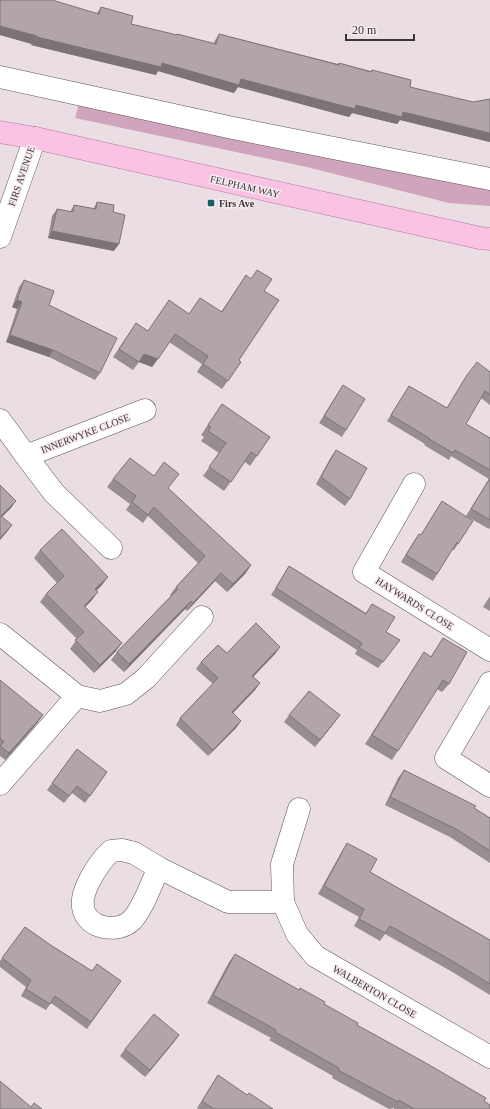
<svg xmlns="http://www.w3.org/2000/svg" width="490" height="1109" font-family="Georgia,serif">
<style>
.green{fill:#d0a4bc}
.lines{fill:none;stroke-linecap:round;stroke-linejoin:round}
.minor-casing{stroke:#5f545a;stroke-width:23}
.major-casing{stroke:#b6779b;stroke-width:23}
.minor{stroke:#fff;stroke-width:22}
.major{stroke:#fbc3e3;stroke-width:22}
.wall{fill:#988d93}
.shaded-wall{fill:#7c7378}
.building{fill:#b1a4ab;stroke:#7c7378}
.poi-dot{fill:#126262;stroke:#f7eaf1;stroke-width:1.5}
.labels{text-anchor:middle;stroke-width:3;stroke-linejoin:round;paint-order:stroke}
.street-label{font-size:10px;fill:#3a3538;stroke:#f7eaf1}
.poi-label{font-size:10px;font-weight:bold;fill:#3a3538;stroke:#f7eaf1;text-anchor:start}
</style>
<rect width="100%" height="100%" fill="#eadde4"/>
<path class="green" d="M80 99 490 182V206L449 203 307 167 75 118Z"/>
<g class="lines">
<defs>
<g id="minor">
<path d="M0 77 233 128 490 179"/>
<path d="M0 237 35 138"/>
<path d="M0 420 26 456 54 493 111 548"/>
<path d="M26 456 145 410"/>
<path d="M414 484 364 572 490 650"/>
<path d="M0 634 77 696 100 701 126 694 146 678 202 617"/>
<path d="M490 683 446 758 490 786"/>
<path d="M0 784 77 696"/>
<path d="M299 809 282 864 283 902 297 934 315 956 490 1057"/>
<path d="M122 850 134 853 159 868C151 883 144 907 132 920 118 934 86 929 83 907 80 890 100 861 111 851Z"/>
<path d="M159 868 228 902H283"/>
</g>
<path id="major" d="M0 132 35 138 480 238 490 239"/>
</defs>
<use href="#minor" class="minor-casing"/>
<use href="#major" class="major-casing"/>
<use href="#minor" class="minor"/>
<use href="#major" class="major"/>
</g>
<g class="wall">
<path d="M101 7 131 24 176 35 177 34 213 44 214 42 219 34 338 64 339 63 371 71 372 70 410 87 490 142 400 120 397 124 352 113 349 117 238 87 234 93 158 71 156 75 31 45 32 44 0 35 97 13Z"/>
<path d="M97 202 113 212 114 251 48 238 52 216 57 209 70 212 74 205 93 209Z"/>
<path d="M246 275 264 291 239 360 241 362 222 389 197 372 202 364 169 342 152 367 139 362 133 370 113 357 136 323 148 331 189 314 221 312Z"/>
<path d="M24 280 49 305 100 373 95 380 49 357 6 342 17 309 12 307 19 287Z"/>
<path d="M490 372V405L481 398 466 424 490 438V528L489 529 466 516 489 479 451 456 449 460 424 445 425 444 387 421 409 386 447 408 467 375Z"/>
<path d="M343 385 346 430 342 437 319 423Z"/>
<path d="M222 404 270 437 250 466 245 462 224 491 203 476 219 453 201 441 204 437 201 435Z"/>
<path d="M336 450 350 499 345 506 316 484 331 457Z"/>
<path d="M113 479 168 489 251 565 245 574 227 592 215 581 187 611 185 609 124 672 111 660 117 652 171 596 170 595 176 587 198 563 148 516 143 523 126 510 130 504 107 487Z"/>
<path d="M442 501 458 544 454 550H452L433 581 401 562 414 541 419 534 421 535Z"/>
<path d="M40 550 102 585 96 591 92 600 85 607 116 651 94 673 70 649 77 639 40 602 46 594 57 583 34 558Z"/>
<path d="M289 566 366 613 372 604 386 632 400 640 378 668 355 654 357 650 271 595Z"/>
<path d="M490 596V611L483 607Z"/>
<path d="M443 638 449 684 442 692 437 689 392 760 365 744 424 652 431 657Z"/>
<path d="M280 647 275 654 253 677 260 683 255 690 233 713 241 721 236 728 208 756 176 725 180 718 213 684 196 669 201 662 227 653Z"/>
<path d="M0 680 38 722 5 760 0 756Z"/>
<path d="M289 715H340L315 747 284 722Z"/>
<path d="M77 749 107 772 85 803 72 793 64 803 47 790Z"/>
<path d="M404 770 474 808 490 818V863L450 837 385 805 398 778Z"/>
<path d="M347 843 370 872 490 940V995L449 970 385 934 380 941 354 926 359 917 318 894 342 851Z"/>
<path d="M25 927 52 946 92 971 121 981 87 1029 51 1003 46 1010 21 996 26 987 0 967V961Z"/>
<path d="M235 954 298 990 324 1004 357 1025 484 1101 490 1109H394V1108L389 1109 332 1078 333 1076 269 1040 271 1038 207 1003 229 962Z"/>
<path d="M179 1035 174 1042 145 1077 120 1056 125 1049Z"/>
<path d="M218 1075 247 1095 273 1109H199L197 1108Z"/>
</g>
<g class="shaded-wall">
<path d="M0 26 37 36 32 44 0 35Z"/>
<path d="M37 37 241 79 356 105 403 112 490 133V142L400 120 397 124 352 113 349 117 238 87 234 93 158 71 156 75 31 45Z"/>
<path d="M52 231 119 244 114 251 48 238Z"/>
<path d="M17 300 22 302 17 309 12 307Z"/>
<path d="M10 335 53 350 49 357 6 342Z"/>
<path d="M144 354 158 359 152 367 139 362Z"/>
<path d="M16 501 11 508 0 519 1 516Z"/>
<path d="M12 525 7 532 0 540V538Z"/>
<path d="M251 565 245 574 227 592 233 584Z"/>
<path d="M221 573 215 581 187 611 193 603Z"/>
<path d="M108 577 102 585 89 597 95 589Z"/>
<path d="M98 592 92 600 78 614 84 606Z"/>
<path d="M191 601 185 609 124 672 129 664Z"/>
<path d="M122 643 116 651 94 673 100 665Z"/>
<path d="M280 647 275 654 247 683 252 676Z"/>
<path d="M260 683 255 690 227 719 232 712Z"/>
<path d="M43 715 38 722 5 760 9 753Z"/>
<path d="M340 715 335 722 315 747 320 740Z"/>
<path d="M241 721 236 728 208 756 213 750Z"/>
<path d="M179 1035 174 1042 145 1077 150 1070Z"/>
</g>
<g class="building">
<path d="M0 0H52L99 14 101 7 133 16 131 24 177 35V34L216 44 219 34 339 65V63L371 72 372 70 411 80 410 87 473 102 490 99V133L403 112 402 117 356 105 355 109 241 79 239 85 162 63 161 67 37 37V36L0 26Z"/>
<path d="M97 202 114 205 113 212 125 215 119 244 52 231 57 209 73 212 74 205 96 209Z"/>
<path d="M257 270 272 279 264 291 279 300 239 360 241 362 228 381 203 364 208 356 175 334 158 359 144 354 139 362 119 349 136 323 148 331 169 300 189 314 200 298 222 312 246 275 251 279Z"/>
<path d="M24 280 54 291 49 305 117 338 100 373 53 350 10 335 22 302 17 300Z"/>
<path d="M477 362 490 372V395L485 391 466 424 490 438V470L455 450 453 453 429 439V438L391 415 409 386 447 408 467 375Z"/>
<path d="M343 385 365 399 346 430 324 416Z"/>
<path d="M222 404 270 437 257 456 251 452 231 482 209 467 226 443 208 431 211 427 208 425Z"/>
<path d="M336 450 367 468 350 499 321 477Z"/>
<path d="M130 458 154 476 164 462 179 474 168 488 251 565 233 584 221 573 193 603 191 601 129 664 117 652 178 589 176 587 205 556 154 507 148 515 132 502 136 496 113 479Z"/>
<path d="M490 478V520L471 509Z"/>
<path d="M0 485 16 501 1 516 12 525 0 538Z"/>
<path d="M442 501 473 521 458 544 457 542 437 574 406 555 419 534 421 535Z"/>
<path d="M62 529 108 577 95 589 98 592 84 606 122 643 100 665 75 640 84 632 46 594 64 576 40 550Z"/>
<path d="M289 566 366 614 372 604 395 617 386 632 400 640 383 662 359 648 362 643 276 588Z"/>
<path d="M256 623 280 647 252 676 260 683 232 712 241 721 213 750 180 718 218 678 201 662 218 645 227 653Z"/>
<path d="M443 638 467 652 449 684 443 680 398 751 372 735 424 652 431 657Z"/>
<path d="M0 680 43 715 9 753 0 746 4 742 0 738Z"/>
<path d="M309 691 340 715 320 740 289 715Z"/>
<path d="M77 749 107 772 90 796 77 786 69 796 52 783Z"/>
<path d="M404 770 476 806 474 808 490 818V851L456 829 390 797Z"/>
<path d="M347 843 377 859 370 872 490 940V984L454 962 390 926 385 933 359 919 364 909 324 886Z"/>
<path d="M25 927 52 946 92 971 97 964 121 981 91 1022 55 996 50 1004 26 989 31 980 2 958Z"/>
<path d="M235 954 299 990 300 988 325 1002 324 1004 358 1023 357 1025 424 1062 486 1098 484 1101 490 1105V1109H414L399 1100 398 1102 338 1070 339 1068 275 1032 276 1030 213 995Z"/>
<path d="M154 1014 179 1035 150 1070 125 1049Z"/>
<path d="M218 1075 247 1095 249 1093 273 1109H214L202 1101Z"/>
<path d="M0 1081 31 1107 34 1103 42 1109H0Z"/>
</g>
<rect class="poi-dot" x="207" y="199" width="8" height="8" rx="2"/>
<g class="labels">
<g class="street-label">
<text transform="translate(21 176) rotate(-71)" y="4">FIRS AVENUE</text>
<text transform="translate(245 186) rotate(13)" y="4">FELPHAM WAY</text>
<text transform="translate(85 433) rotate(-21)" y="4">INNERWYKE CLOSE</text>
<text transform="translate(415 603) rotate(32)" y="4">HAYWARDS CLOSE</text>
<text transform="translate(375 991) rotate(30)" y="4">WALBERTON CLOSE</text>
</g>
<g class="poi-label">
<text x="219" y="207">Firs Ave</text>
</g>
</g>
<path d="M346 34v6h68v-6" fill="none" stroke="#3a3538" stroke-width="2"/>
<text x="352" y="34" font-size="12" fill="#3a3538" stroke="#f7eaf1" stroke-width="3" paint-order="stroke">20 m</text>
</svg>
